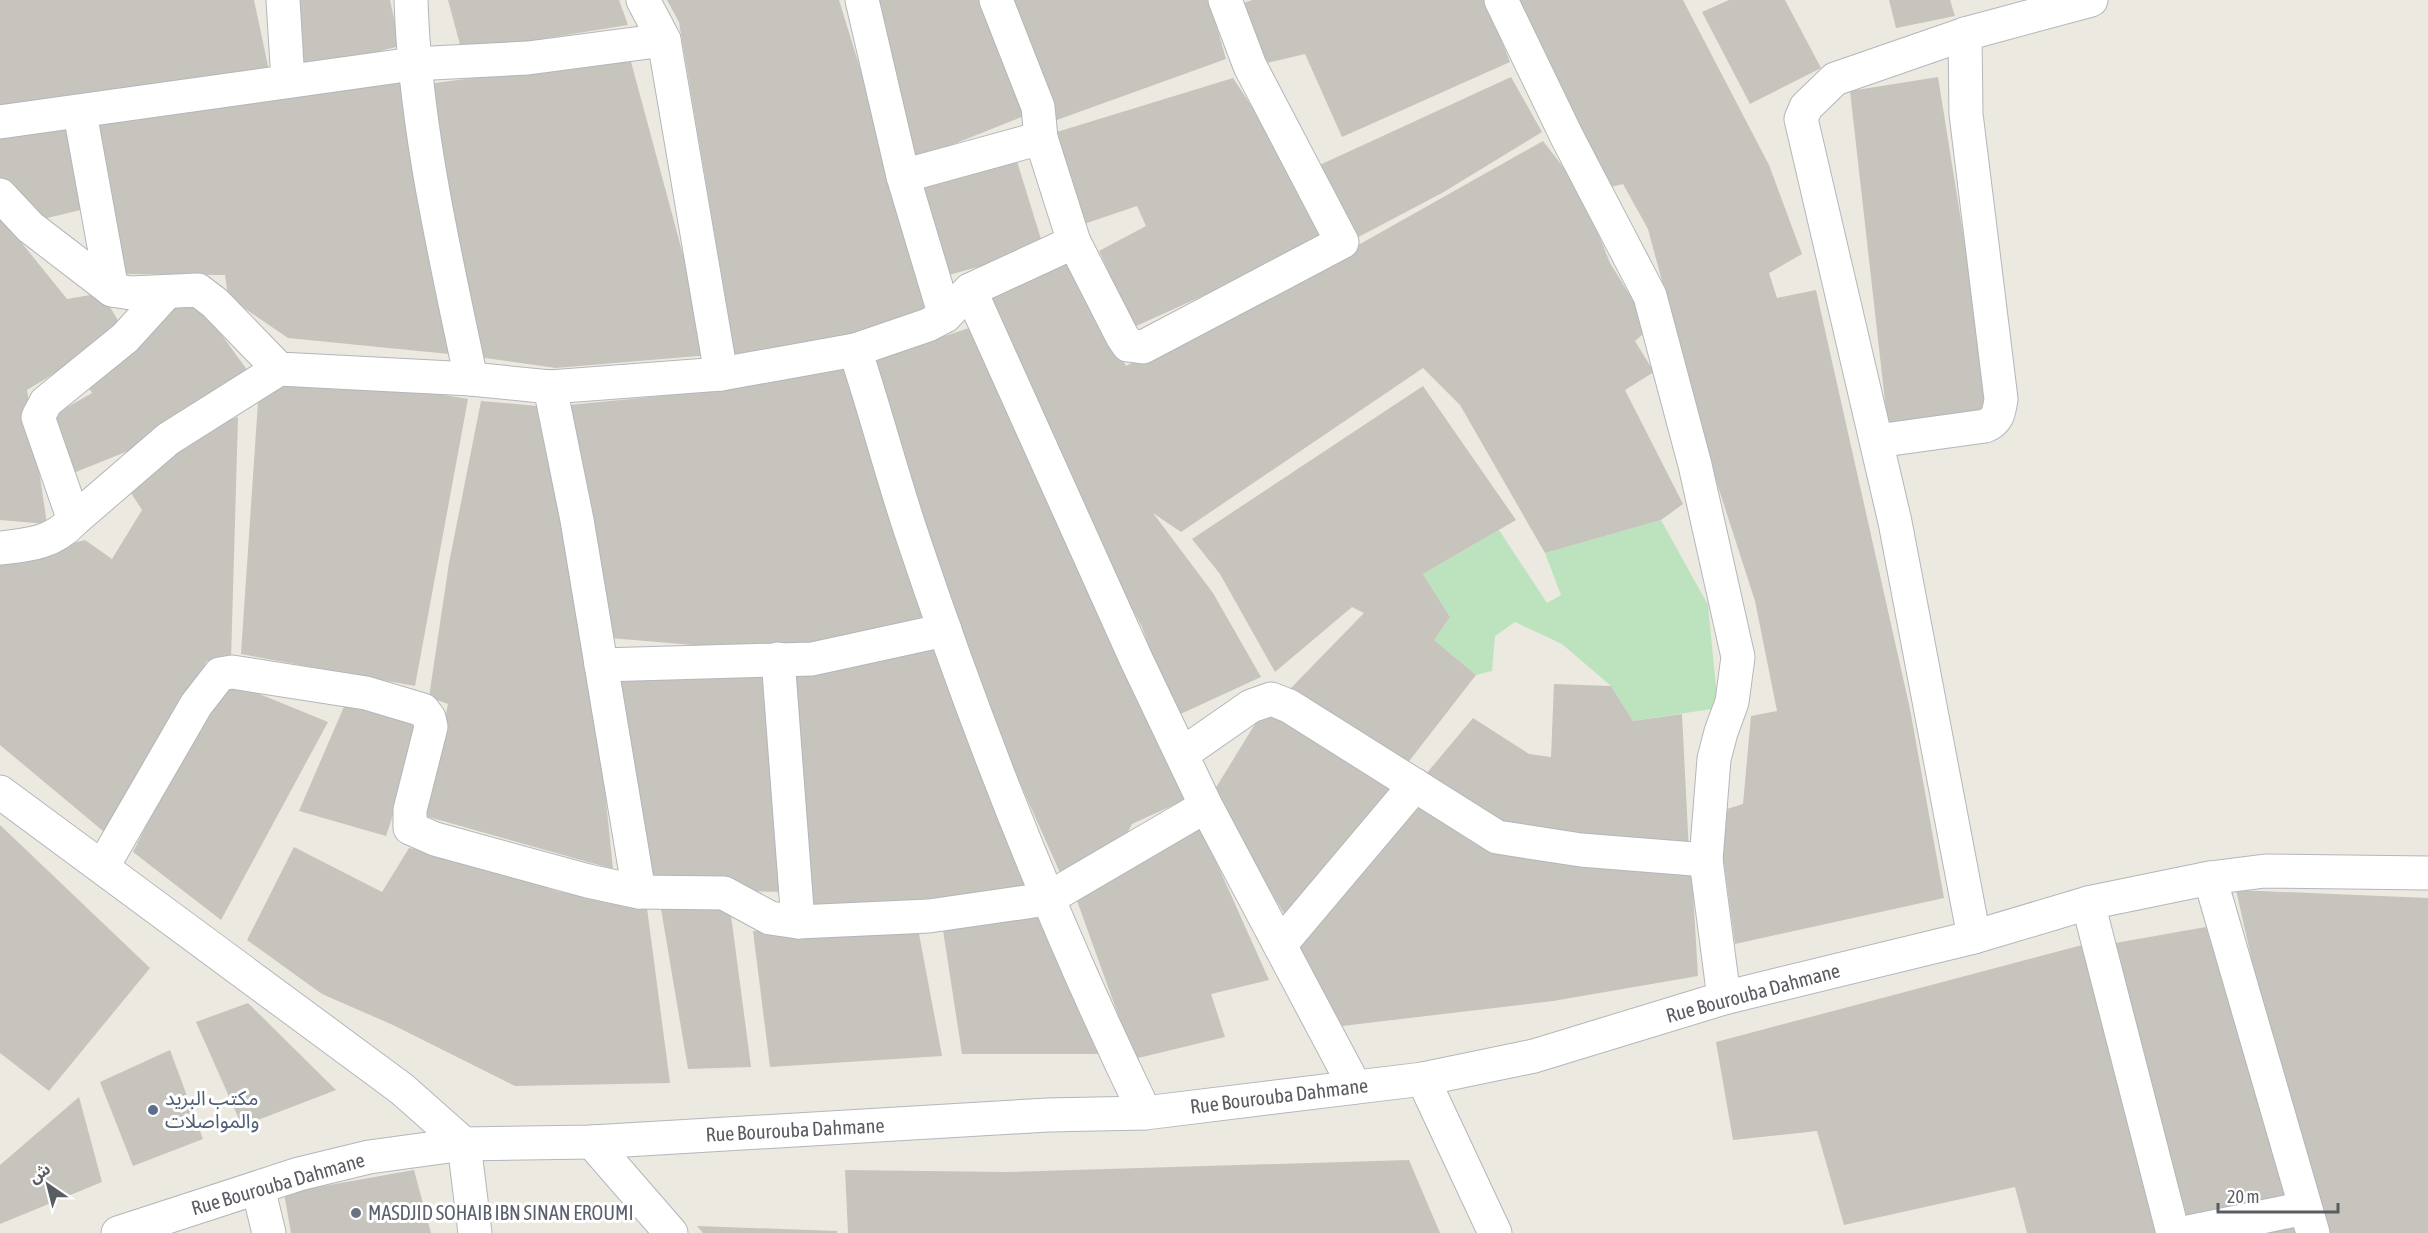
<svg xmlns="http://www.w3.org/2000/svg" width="2428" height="1233" font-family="'Asap Condensed','Noto Sans Arabic',sans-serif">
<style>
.green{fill:#bce3bd}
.building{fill:#c6c4bd}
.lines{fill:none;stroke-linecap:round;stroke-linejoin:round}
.minor-casing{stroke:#b3b6bb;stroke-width:35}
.tertiary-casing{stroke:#b3b6bb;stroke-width:35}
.minor{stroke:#fff;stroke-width:33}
.tertiary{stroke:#fff;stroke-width:33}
.service-dot{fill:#5c6f8a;stroke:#fff;stroke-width:2}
.worship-dot{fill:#6b7280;stroke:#fff;stroke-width:2}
.labels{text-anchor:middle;stroke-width:6;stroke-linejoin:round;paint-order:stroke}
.street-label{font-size:20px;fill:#595c61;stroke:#fff}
.service-label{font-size:20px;fill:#4e5e75;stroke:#fff;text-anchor:start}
.worship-label{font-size:20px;fill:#5b616d;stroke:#fff;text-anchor:start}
</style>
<rect width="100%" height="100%" fill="#ece9e0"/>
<path class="green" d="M1661 520 1708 605 1718 708 1633 721 1611 686 1562 644 1515 622 1495 636 1492 671 1476 675 1434 640 1450 617 1423 574 1499 530 1547 603 1561 595 1545 553Z"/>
<g class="building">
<path d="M0 0H254L271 80 0 116Z"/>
<path d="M286 0H390L400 46 297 72Z"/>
<path d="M448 0H619L628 25 462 52Z"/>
<path d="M667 0H839L934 308 835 346 735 355 679 22Z"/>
<path d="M868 0H982L1029 114 916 159Z"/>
<path d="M1013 0H1209L1226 59 1054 121Z"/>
<path d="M1252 0H1486L1510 62 1342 137 1305 54 1263 64 1241 4Z"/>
<path d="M1516 0H1683L1769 165 1802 254 1769 273 1777 298 1816 290 1910 709 1944 898 1735 944 1717 812 1743 804 1751 716 1777 711 1755 601 1714 474 1648 229 1623 184 1611 187Z"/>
<path d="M1729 0H1785L1821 68 1750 104 1702 12Z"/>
<path d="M1889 0H1950L1955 16 1896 28Z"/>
<path d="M630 58 710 355 556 368 478 357 427 84Z"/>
<path d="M400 73 449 354 288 338 228 297 225 275 119 274 90 118Z"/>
<path d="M1511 77 1542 132 1442 193 1349 242 1311 169Z"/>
<path d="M1938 77 1992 414 1888 428 1850 91Z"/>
<path d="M1233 78 1337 235 1134 327 1099 251 1146 226 1137 206 1078 226 1047 135Z"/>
<path d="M71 121 89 208 39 220 0 189V127Z"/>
<path d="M1543 141 1581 190 1610 263 1650 328 1635 341 1654 372 1625 390 1683 504 1661 520 1545 553 1460 405 1423 368 1181 532 1153 513 1213 593 1261 677 1174 717 1142 627 1088 527 986 286 1073 255 1126 366 1353 248Z"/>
<path d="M1016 158 1044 249 945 276 921 179Z"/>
<path d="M0 216 67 299 102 293 124 331 27 390 47 524 0 520Z"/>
<path d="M192 294 250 374 133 449 66 476 45 420 92 393 85 382Z"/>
<path d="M972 327 1191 797 1132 824 1124 839 1061 875 975 682 866 362Z"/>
<path d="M851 361 923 617 833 642 729 648 610 638 569 405 732 389Z"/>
<path d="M373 383 468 399 415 686 241 654 259 387Z"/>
<path d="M1423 386 1516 520 1423 574 1450 617 1434 640 1476 675 1403 769 1290 689 1364 613 1352 607 1275 672 1220 574 1192 539Z"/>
<path d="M481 401 538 406 592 664 613 869 425 816 448 704 429 697 449 563Z"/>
<path d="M238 417 231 660 207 661 109 836 0 745V561L85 540 112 559 142 510 131 493 171 438Z"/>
<path d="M942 635 1041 895 802 913 793 674Z"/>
<path d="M769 670 788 892 652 889 613 678Z"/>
<path d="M220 678 328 722 221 920 133 852Z"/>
<path d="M1554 684 1611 686 1633 721 1682 714 1689 853 1493 827 1426 774 1473 718 1529 754 1551 757Z"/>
<path d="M346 702 424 722 386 836 299 811Z"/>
<path d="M1268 703 1394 786 1285 915 1212 794Z"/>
<path d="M1422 801 1692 875 1698 976 1553 1001 1342 1026 1293 946Z"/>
<path d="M0 825 150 968 49 1091 0 1053Z"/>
<path d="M1201 828 1269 980 1211 994 1225 1037 1134 1059 1076 898Z"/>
<path d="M294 847 382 892 409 848 469 858 556 891 647 908 670 1083 515 1086 393 1025 322 994 247 940Z"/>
<path d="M2236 890 2428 898V1233H2323L2281 1089Z"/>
<path d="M729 900 751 1067 688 1069 660 903Z"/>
<path d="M1042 908 1104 1054H962L941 917Z"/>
<path d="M917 923 942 1056 770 1067 753 931Z"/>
<path d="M2206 927 2294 1203 2182 1225 2104 945Z"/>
<path d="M2090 943 2164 1233H2027L2015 1187 1844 1225 1817 1131 1733 1140 1716 1042Z"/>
<path d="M248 1003 336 1090 242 1126 196 1022Z"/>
<path d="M170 1050 203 1139 133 1166 100 1082Z"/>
<path d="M79 1097 102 1182 0 1224V1165Z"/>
<path d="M1409 1160 1440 1233H848L845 1170 1006 1172Z"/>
<path d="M414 1170 431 1233H291L284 1193Z"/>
<path d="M2302 1223 2305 1233H2251Z"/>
<path d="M697 1226 837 1231V1233H703Z"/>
</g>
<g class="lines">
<defs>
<g id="minor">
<path d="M283 0 288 81"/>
<path d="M411 0C415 128 445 254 471 379"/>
<path d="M643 0 664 40 721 374"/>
<path d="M862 0 903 176 945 316"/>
<path d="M996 0 1038 107 1041 138 1074 242 1122 336 1128 345 1143 347 1342 242 1250 66 1225 0"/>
<path d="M1501 0 1567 137 1650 296 1695 465 1738 657 1732 702 1721 732 1714 759 1706 860 1724 998"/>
<path d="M80 113 112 290"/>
<path d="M0 122 413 64 528 58 664 40"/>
<path d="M903 176 1041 138"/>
<path d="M0 195 30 227 112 290 131 293 198 290 215 303 279 369 471 379 550 387 721 374 855 350 928 325 945 316 970 290 1074 242"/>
<path d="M970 290 1136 659 1206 806 1355 1087"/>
<path d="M855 350C875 410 891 472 911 532 977 730 1054 925 1145 1113"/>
<path d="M550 387 577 520 639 892"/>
<path d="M1877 441 1985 426C1998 421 1999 412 2001 399L1966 114 1965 34"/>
<path d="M74 520 38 417 46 402 125 338 166 293"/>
<path d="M0 548C29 545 53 543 74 520L168 439 279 369"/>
<path d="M778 659 798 922"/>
<path d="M601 665 812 659 945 630"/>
<path d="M1182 754 1251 706 1271 699 1289 706 1497 837 1581 850 1706 860"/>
<path d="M0 792 402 1089 464 1144 475 1233"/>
<path d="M103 866 196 705 220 674 232 672 366 693 423 710 429 718 431 727 410 810V828L435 839 588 881 639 892 724 893 770 918 798 922 929 916 1047 899 1206 806"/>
<path d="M2210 878 2313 1233"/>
<path d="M2088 903 2173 1233"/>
<path d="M1974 937 1895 522 1801 119 1806 107 1835 79 1965 34 2091 0"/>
<path d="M1280 945 1415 785"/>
<path d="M1423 1079 1495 1233"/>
<path d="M592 1142 671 1233"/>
<path d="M258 1188 269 1233"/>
<path d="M2184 1233 2305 1208"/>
</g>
<path id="tertiary" d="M118 1233 299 1174 369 1157 464 1144 592 1142 1048 1115 1145 1113 1423 1079 1534 1056 1724 998 1974 937 2088 903 2210 878 2265 871 2428 873"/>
</defs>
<use href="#minor" class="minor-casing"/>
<use href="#tertiary" class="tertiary-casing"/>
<use href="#minor" class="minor"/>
<use href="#tertiary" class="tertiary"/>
</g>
<circle class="service-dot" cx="153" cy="1110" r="6"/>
<circle class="worship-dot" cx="356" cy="1213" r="6"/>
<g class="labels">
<g class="street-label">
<text transform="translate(1753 993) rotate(-15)" y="7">Rue Bourouba Dahmane</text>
<text transform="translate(1279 1096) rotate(-7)" y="7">Rue Bourouba Dahmane</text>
<text transform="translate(795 1130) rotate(-3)" y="7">Rue Bourouba Dahmane</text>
<text transform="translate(278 1184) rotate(-16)" y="7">Rue Bourouba Dahmane</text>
</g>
<g class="service-label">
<text x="165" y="1105">مكتب البريد<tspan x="165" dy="23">والمواصلات</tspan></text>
</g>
<g class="worship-label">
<text x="368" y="1220">MASDJID SOHAIB IBN SINAN EROUMI</text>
</g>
</g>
<g transform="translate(48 1185) rotate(325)" stroke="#ffffff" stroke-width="4.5" paint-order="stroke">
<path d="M0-4.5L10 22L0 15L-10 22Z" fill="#595c61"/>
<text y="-9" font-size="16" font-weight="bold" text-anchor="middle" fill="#595c61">ش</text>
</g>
<path d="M2218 1203v9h120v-9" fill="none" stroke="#595c61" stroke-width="3"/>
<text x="2227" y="1203" font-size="18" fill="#595c61" stroke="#ffffff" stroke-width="4.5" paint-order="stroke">20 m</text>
</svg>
